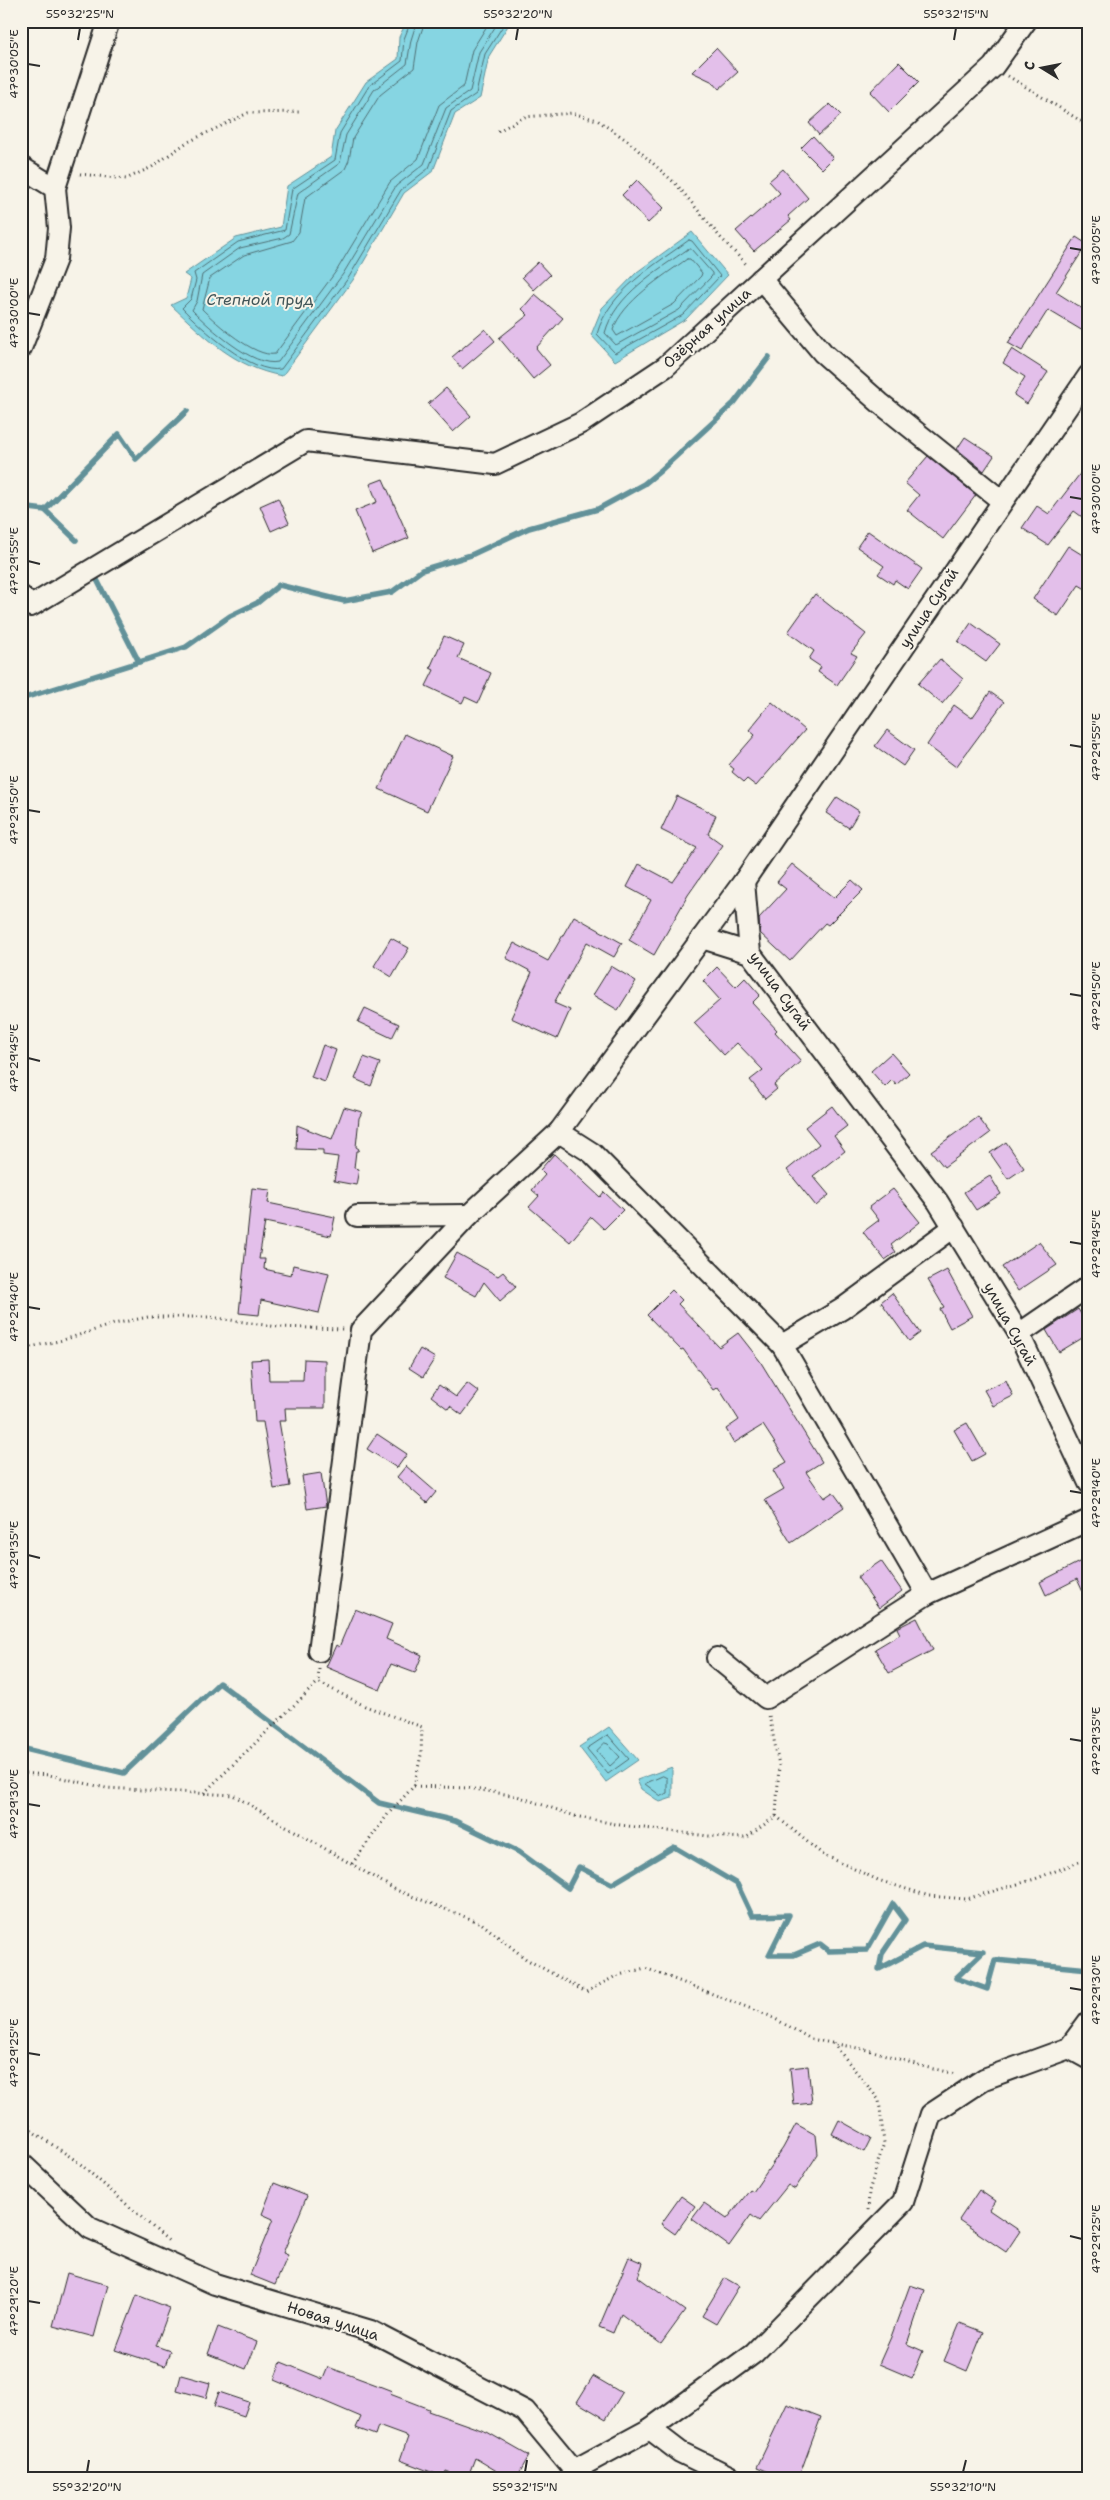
<svg xmlns="http://www.w3.org/2000/svg" width="1110" height="2500" font-family="'Shantell Sans',sans-serif">
<style>
.water{fill:#86d5e2;stroke:#629199}
.lines{fill:none;stroke-linecap:round;stroke-linejoin:round}
.shore{stroke:#4f6f74;stroke-width:1}
.stream{stroke:#629199;stroke-width:5.5}
.building{fill:#e3bfea;stroke:#2b2b2b}
.minor-casing{stroke:#2b2b2b;stroke-width:24}
.path{stroke:#2b2b2b;stroke-width:3;stroke-dasharray:1 4;stroke-linecap:butt}
.minor{stroke:#f7f3e8;stroke-width:20}
.ticks{fill:none;stroke:#2b2b2b;stroke-width:2}
.labels{text-anchor:middle;stroke-width:4;stroke-linejoin:round;paint-order:stroke}
.street-label{font-size:15px;fill:#2b2b2b;stroke:#f7f3e8}
.water-label{font-size:16px;font-style:italic;fill:#425659;stroke:#f7f3e8}
.neatline{fill:none;stroke:#2b2b2b;stroke-width:2}
.ticks-label{font-size:12px;text-anchor:middle;fill:#2b2b2b}
</style>
<rect width="100%" height="100%" fill="#f7f3e8"/>
<filter id="ink" filterUnits="userSpaceOnUse"><feTurbulence type="fractalNoise" baseFrequency=".02" numOctaves="2"/><feDisplacementMap in="SourceGraphic" scale="10" xChannelSelector="R" yChannelSelector="G"/><feConvolveMatrix kernelMatrix="1 2 1 2 8 2 1 2 1" color-interpolation-filters="sRGB"/></filter>
<g filter="url(#ink)">
<g class="water">
<path d="M407 21H511L489 56 480 98 455 114 433 171 404 193 353 280 282 376C234 367 206 338 171 305L186 298 191 279 184 274 236 238 281 227 287 186 331 157 335 131 366 82 398 59 399 37Z"/>
<path d="M692 232 728 275 686 319 615 361 591 335 602 308 637 272Z"/>
<path d="M609 1727 638 1760 606 1782 579 1747Z"/>
<path d="M672 1767V1798L660 1802 641 1789 637 1780Z"/>
</g>
<g class="lines">
<g class="shore">
<path d="M411 21 404 39 402 61 369 86 340 133 335 160 292 189 285 230 238 242 194 273 196 280 191 299 182 308C201 328 252 375 281 369L349 277 401 190 429 168 451 111 476 94 485 54 506 21"/>
<path d="M417 21 411 40 407 64 374 90 346 135 340 163 298 193 289 234 283 238 240 248 202 275 197 301 192 310C209 327 253 368 278 362L343 274 396 186 424 164 446 108 470 91 479 52 499 21"/>
<path d="M425 21 418 42 414 68 380 95 353 138 349 160 345 169 305 198 299 232 292 241 244 255 210 278 202 309C216 323 255 358 275 354L337 270 390 182 418 159 439 105 464 86 472 50 490 21"/>
<path d="M689 240 692 241 720 276 683 315 615 353 597 334C609 291 655 265 689 240Z"/>
<path d="M688 249H691L712 273V276L679 310 616 345 605 333C615 295 658 270 688 249Z"/>
<path d="M687 259H690L702 273 701 276 674 304 617 336 613 330C623 301 662 277 687 259Z"/>
<path d="M608 1735 629 1759 608 1774 587 1749Z"/>
<path d="M605 1743 608 1744 620 1757 610 1766 597 1751Z"/>
<path d="M663 1776 667 1778V1793L661 1796 645 1784Z"/>
</g>
<g class="stream">
<path d="M21 507 45 510"/>
<path d="M76 540 45 510 119 434 136 459 187 411"/>
<path d="M139 662 186 647 230 616 257 603 279 585 344 601 392 592 422 570 471 555 529 528 598 509 644 484 660 471 734 403 769 357"/>
<path d="M21 699 139 662 93 572"/>
<path d="M21 1748 124 1773 219 1683 379 1803 455 1821 519 1852 568 1888 579 1867 612 1884 674 1847 737 1884 752 1916 789 1915 769 1955H794L820 1944 829 1951 867 1950 893 1904 905 1920 882 1954 879 1969 923 1946 983 1952 956 1978 987 1989 995 1960 1089 1969"/>
</g>
</g>
<g class="building">
<path d="M716 48 738 72 719 89 713 82 692 72Z"/>
<path d="M899 62 919 82 889 112 870 92Z"/>
<path d="M830 104 841 115 819 135 809 123Z"/>
<path d="M813 136 833 158 822 169 801 148Z"/>
<path d="M783 169 808 198 788 216 791 220 754 251 736 231 780 193 769 181Z"/>
<path d="M637 180 664 208 648 223 622 195Z"/>
<path d="M1076 237 1087 244 1056 292 1089 313V322L1083 331 1048 310 1022 351 1008 343Z"/>
<path d="M538 262 550 275 534 290 522 277Z"/>
<path d="M535 294 563 318 536 348 550 365 533 379 499 338 528 315 522 309Z"/>
<path d="M485 329 495 341 462 369 452 357Z"/>
<path d="M1012 349 1048 372 1027 404 1014 395 1025 377 1003 363Z"/>
<path d="M446 388 471 416 453 432 428 404Z"/>
<path d="M965 437 994 456 984 471 957 449Z"/>
<path d="M928 456 976 495 943 539 907 510 919 495 905 483Z"/>
<path d="M1089 462V522L1074 511 1048 545 1022 528 1037 506 1049 514Z"/>
<path d="M383 479 409 538 372 553 355 511 377 502 370 484Z"/>
<path d="M278 498 289 523 271 531 260 506Z"/>
<path d="M868 531 922 569 908 589 895 580 893 584 878 574 884 566 857 547Z"/>
<path d="M1068 546 1089 559V591L1079 585 1058 616 1033 599Z"/>
<path d="M815 594 866 634 851 653 857 656 837 685 818 672 821 667 809 659 814 651 788 632Z"/>
<path d="M971 623 1000 644 986 662 958 642Z"/>
<path d="M444 636 464 645 458 658 491 673 478 703 465 697 462 703 426 686 434 670 430 668Z"/>
<path d="M940 659 963 679 942 704 918 684Z"/>
<path d="M990 692 1004 702 956 767 927 745 954 705 972 718Z"/>
<path d="M772 702 805 730 756 786 747 779 744 782 732 772 734 769 729 765 755 735 749 730Z"/>
<path d="M887 730 914 750 903 766 875 746Z"/>
<path d="M405 734 453 756 427 811 379 789Z"/>
<path d="M677 796 716 815 708 834 723 845 688 895 654 955 629 940 651 900 627 887 639 864 673 882 697 848 661 830Z"/>
<path d="M837 797 859 811 849 828 826 813Z"/>
<path d="M792 864 834 898 852 880 863 890 828 925 825 923 790 961 760 933 759 918 786 889 777 882Z"/>
<path d="M574 916 622 943 614 957 587 942 554 1003 570 1010 557 1039 511 1018 532 972 506 958 514 943 548 961Z"/>
<path d="M391 938 409 948 392 977 374 966Z"/>
<path d="M611 966 636 981 618 1010 593 995Z"/>
<path d="M717 967 736 987 745 978 760 995 752 1003 777 1030 775 1032 801 1061 774 1085 777 1089 765 1099 750 1080 763 1070 737 1043 724 1055 694 1023 720 1000 703 981Z"/>
<path d="M365 1008 399 1024 392 1038 358 1022Z"/>
<path d="M323 1045 336 1050 325 1082 311 1077Z"/>
<path d="M891 1053 909 1073 896 1085 892 1080 885 1087 871 1071Z"/>
<path d="M364 1057 380 1063 371 1086 355 1079Z"/>
<path d="M832 1106 847 1126 834 1136 845 1151 813 1176 829 1195 816 1206 787 1170 819 1144 805 1127Z"/>
<path d="M344 1107 362 1112 359 1118 356 1147 359 1149 358 1151H356L354 1168 359 1169 356 1185 334 1181 338 1157 323 1155V1150L296 1149 297 1125 332 1139Z"/>
<path d="M978 1117 990 1133 944 1167 931 1151Z"/>
<path d="M1006 1142 1024 1168 1008 1179 990 1153Z"/>
<path d="M554 1154 600 1197 604 1192 623 1210 604 1229 591 1217 570 1242 529 1207 539 1196 532 1190 545 1175 540 1170Z"/>
<path d="M990 1176 1001 1194 976 1210 964 1192Z"/>
<path d="M252 1188 270 1190 268 1203 335 1217 331 1236 265 1222 259 1259H265L264 1269 291 1275 293 1265 329 1273 319 1313 261 1300 259 1315 239 1313Z"/>
<path d="M893 1189 920 1222 891 1245 896 1252 885 1260 863 1232 879 1220 869 1207Z"/>
<path d="M1039 1242 1057 1265 1018 1291 1002 1267Z"/>
<path d="M457 1253 498 1276 503 1272 516 1287 500 1301 484 1282 476 1296 443 1278Z"/>
<path d="M947 1270 972 1316 950 1328 940 1309 944 1307 928 1280Z"/>
<path d="M672 1290 682 1300 678 1304 719 1347 738 1333 760 1361 822 1462 806 1472 824 1498 833 1492 844 1507 791 1543 765 1500 784 1489 773 1470 787 1462 763 1425 734 1443 726 1429 739 1420 718 1387 713 1390 683 1349 681 1350 647 1315Z"/>
<path d="M892 1293 920 1333 909 1341 881 1302Z"/>
<path d="M1078 1309 1089 1327V1334L1059 1352 1046 1330Z"/>
<path d="M420 1349 435 1358 423 1377 409 1368Z"/>
<path d="M268 1359 269 1380H303L304 1359 325 1360V1408H285L286 1421H279L290 1486 274 1489 263 1422H255L251 1360Z"/>
<path d="M1006 1380 1013 1396 993 1406 984 1390Z"/>
<path d="M467 1383 479 1392 462 1415 450 1406 448 1409 431 1396 439 1385 456 1397Z"/>
<path d="M967 1423 985 1454 972 1461 954 1430Z"/>
<path d="M377 1434 407 1454 397 1468 367 1449Z"/>
<path d="M406 1466 436 1492 427 1503 397 1477Z"/>
<path d="M321 1473 326 1506 307 1509 302 1476Z"/>
<path d="M1089 1557V1605L1077 1579 1046 1595 1040 1582Z"/>
<path d="M881 1561 902 1591 879 1608 857 1577Z"/>
<path d="M355 1609 392 1624 386 1639 422 1655 415 1673 391 1664 380 1690 326 1667 336 1645 339 1647Z"/>
<path d="M917 1618 933 1650 889 1673 875 1649 900 1634 897 1628Z"/>
<path d="M808 2066 812 2103 794 2105 790 2068Z"/>
<path d="M839 2120 871 2138 864 2152 832 2134Z"/>
<path d="M796 2124 816 2135 818 2154 795 2189 788 2185 759 2221 751 2215 729 2246 692 2219 704 2203 727 2219 750 2190 753 2192 783 2148Z"/>
<path d="M274 2183 307 2196 283 2253 288 2255 275 2285 250 2275 273 2219 262 2214Z"/>
<path d="M979 2190 995 2201 989 2210 1020 2231 1006 2252 959 2220Z"/>
<path d="M681 2196 695 2206 675 2234 661 2224Z"/>
<path d="M629 2257 643 2263 638 2277 685 2311 661 2344 621 2314 613 2333 599 2327Z"/>
<path d="M67 2273 108 2285 94 2337 53 2326Z"/>
<path d="M725 2278 739 2286 716 2324 702 2316Z"/>
<path d="M910 2285 925 2290 907 2344 923 2351 912 2378 879 2364 891 2337Z"/>
<path d="M137 2295 170 2308 156 2346 170 2351 165 2366 116 2350Z"/>
<path d="M960 2323 983 2332 967 2371 944 2361Z"/>
<path d="M218 2327 257 2342 246 2369 208 2354Z"/>
<path d="M281 2362 323 2379 328 2367 374 2384 392 2391 390 2394 429 2409 428 2411 487 2432 529 2456 516 2479H510L475 2458 467 2479 446 2471 444 2477 400 2460 408 2437 378 2426 375 2435 356 2428 361 2417 274 2380Z"/>
<path d="M181 2375 210 2383 206 2398 177 2390Z"/>
<path d="M593 2376 622 2393 606 2419 577 2402Z"/>
<path d="M219 2392 249 2402 244 2416 214 2406Z"/>
<path d="M787 2404 821 2417 798 2479H786L757 2467Z"/>
</g>
<g class="lines">
<defs>
<g id="minor">
<path d="M21 167 55 188 59 228 56 259 21 348"/>
<path d="M55 188 109 21"/>
<path d="M761 279 823 353 880 403 1002 501"/>
<path d="M21 596 31 606 306 441 495 464 581 423 665 367 993 67 1026 21"/>
<path d="M744 881 750 953 938 1202 1019 1334 1089 1483"/>
<path d="M702 938 750 953"/>
<path d="M559 1132 592 1153 782 1345 927 1594 1089 1520"/>
<path d="M357 1216 469 1215"/>
<path d="M1019 1334 1089 1286"/>
<path d="M782 1345 842 1309 954 1227"/>
<path d="M319 1651 361 1330 469 1215 559 1132 744 881 1089 375"/>
<path d="M717 1658 766 1698 927 1594"/>
<path d="M1069 2048 1089 2059"/>
<path d="M21 2163 90 2228 215 2284 371 2331 525 2411 574 2470"/>
<path d="M650 2429 680 2452 735 2479"/>
<path d="M570 2479 574 2470 650 2429 754 2353 903 2202 931 2114 984 2079 1069 2048 1089 2021"/>
</g>
</defs>
<use href="#minor" class="minor-casing"/>
<g class="path">
<path d="M1008 76 1089 126"/>
<path d="M498 131 525 117 572 113 597 120 628 141 677 185 720 237 748 266"/>
<path d="M80 174 126 179 152 167 186 143 248 113 300 112"/>
<path d="M21 1349 63 1340 114 1324 148 1317H210L278 1327 343 1329"/>
<path d="M319 1669 318 1682 365 1706 422 1727 421 1755 414 1786 388 1814 352 1864"/>
<path d="M21 1773 49 1775 106 1788 233 1795 396 1890 481 1923 526 1959 586 1992 616 1976 645 1968 770 2016 811 2039 873 2051 925 2067 956 2074"/>
<path d="M414 1786 468 1788 517 1796 575 1816 620 1825 708 1836 746 1838 776 1816 779 1765 769 1715"/>
<path d="M204 1793 318 1682"/>
<path d="M776 1816 822 1854 878 1880 929 1896 966 1899 1035 1879 1089 1858"/>
<path d="M833 2043 879 2100 884 2143 869 2191 868 2212"/>
<path d="M21 2113 32 2131 78 2162 171 2243"/>
</g>
<use href="#minor" class="minor"/>
</g>
</g>
<path class="ticks" d="M78 40 80 28M516 40 518 28M954 40 956 28M28 64 40 66M1070 248 1082 250M28 313 40 315M1070 497 1082 499M28 561 40 564M1070 745 1082 747M28 810 40 812M1070 994 1082 996M28 1058 40 1061M1070 1242 1082 1244M28 1307 40 1309M1070 1491 1082 1493M28 1555 40 1558M1070 1739 1082 1741M28 1804 40 1806M1070 1988 1082 1990M28 2053 40 2055M1070 2236 1082 2239M28 2301 40 2303M87 2472 89 2460M525 2472 527 2460M963 2472 966 2460"/>
<g class="labels">
<g class="street-label">
<text transform="translate(707 328) rotate(-42)" y="5">Озёрная улица</text>
<text transform="translate(929 608) rotate(-56)" y="5">улица Сугай</text>
<text transform="translate(780 991) rotate(54)" y="5">улица Сугай</text>
<text transform="translate(1010 1324) rotate(61)" y="5">улица Сугай</text>
<text transform="translate(333 2321) rotate(18)" y="5">Новая улица</text>
</g>
<g class="water-label">
<text x="260" y="305">Степной пруд</text>
</g>
</g>
<rect width="1110" height="2500" fill="none" stroke="#f7f3e8" stroke-width="55"/>
<g transform="translate(1042 68) rotate(280)" stroke="#f7f3e8" stroke-width="4" paint-order="stroke">
<path d="M0-4L9 19L0 12L-9 19Z" fill="#2b2b2b"/>
<text y="-8" font-size="14" font-weight="bold" text-anchor="middle" fill="#2b2b2b">С</text>
</g>
<rect x="28" y="28" width="1054" height="2444" class="neatline"/>
<g class="ticks-label">
<text x="80" y="18">55°32'25"N</text>
<text x="518" y="18">55°32'20"N</text>
<text x="956" y="18">55°32'15"N</text>
<text transform="translate(14 64) rotate(-90)" y="4">47°30'05"E</text>
<text transform="translate(1096 250) rotate(-90)" y="4">47°30'05"E</text>
<text transform="translate(14 313) rotate(-90)" y="4">47°30'00"E</text>
<text transform="translate(1096 499) rotate(-90)" y="4">47°30'00"E</text>
<text transform="translate(14 561) rotate(-90)" y="4">47°29'55"E</text>
<text transform="translate(1096 747) rotate(-90)" y="4">47°29'55"E</text>
<text transform="translate(14 810) rotate(-90)" y="4">47°29'50"E</text>
<text transform="translate(1096 996) rotate(-90)" y="4">47°29'50"E</text>
<text transform="translate(14 1058) rotate(-90)" y="4">47°29'45"E</text>
<text transform="translate(1096 1244) rotate(-90)" y="4">47°29'45"E</text>
<text transform="translate(14 1307) rotate(-90)" y="4">47°29'40"E</text>
<text transform="translate(1096 1493) rotate(-90)" y="4">47°29'40"E</text>
<text transform="translate(14 1555) rotate(-90)" y="4">47°29'35"E</text>
<text transform="translate(1096 1741) rotate(-90)" y="4">47°29'35"E</text>
<text transform="translate(14 1804) rotate(-90)" y="4">47°29'30"E</text>
<text transform="translate(1096 1990) rotate(-90)" y="4">47°29'30"E</text>
<text transform="translate(14 2053) rotate(-90)" y="4">47°29'25"E</text>
<text transform="translate(1096 2239) rotate(-90)" y="4">47°29'25"E</text>
<text transform="translate(14 2301) rotate(-90)" y="4">47°29'20"E</text>
<text x="87" y="2491">55°32'20"N</text>
<text x="525" y="2491">55°32'15"N</text>
<text x="963" y="2491">55°32'10"N</text>
</g>
</svg>
